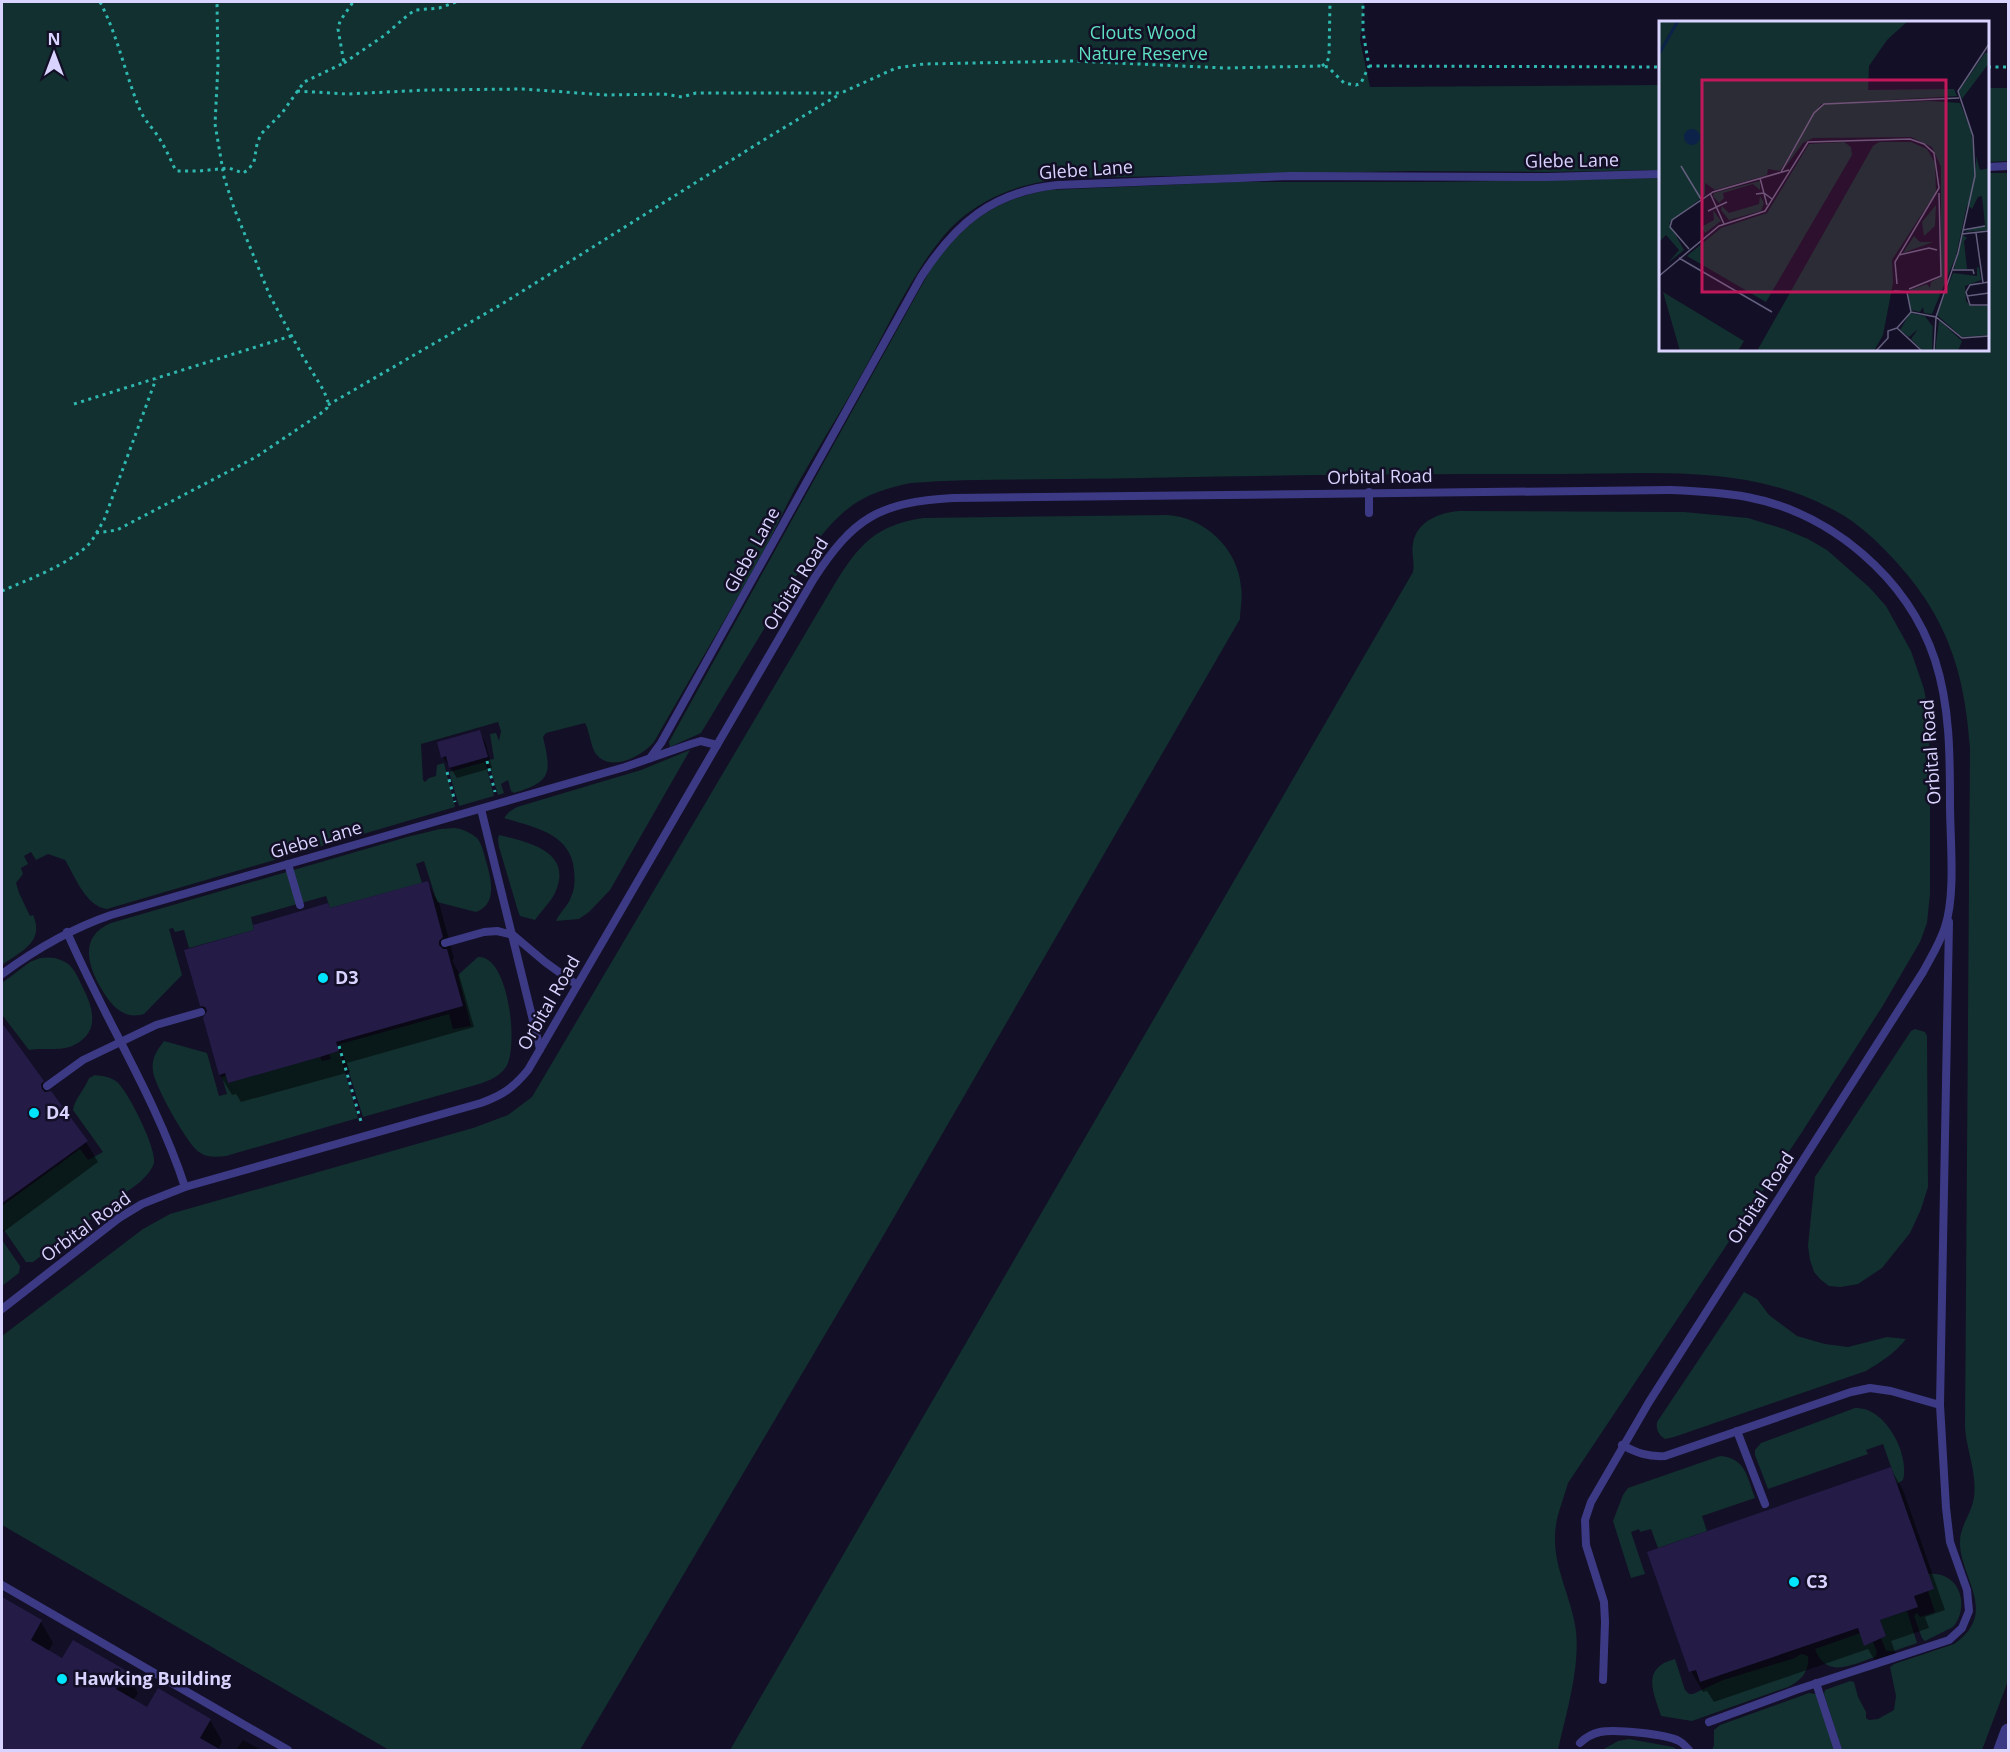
<svg xmlns="http://www.w3.org/2000/svg" width="2010" height="1752" font-family="'Open Sans',sans-serif">
<style>
.green{fill:#12302f}
.shadow{fill:#0007}
.building{fill:#241b47}
.lines{fill:none;stroke-linecap:round;stroke-linejoin:round}
.path{stroke:#2fb8b0;stroke-width:3;stroke-dasharray:3 4.5;stroke-linecap:butt}
.lane{stroke:#3d3a85;stroke-width:8}
.street{stroke:#3d3a85;stroke-width:15}
.poi-dot{fill:#00e5ff;stroke:#130f26;stroke-width:2}
.labels{text-anchor:middle;stroke-width:5;stroke-linejoin:round;paint-order:stroke}
.park-label{font-size:18px;fill:#5fe0c0;stroke:#130f26}
.street-label{font-size:18px;fill:#d9d4ff;stroke:#130f26}
.poi-label{font-size:18px;font-weight:bold;fill:#d9d4ff;stroke:#130f26;text-anchor:start}
.inset-river{fill:none;stroke:#0c2248;stroke-width:3}
.inset-road{fill:none;stroke:#625e7d;stroke-width:1.5}
.view{fill:#c2185b;fill-opacity:0.15;stroke:#c2185b;stroke-width:3}
.inset-edge{fill:none;stroke:#d9d4ff;stroke-width:3}
</style>
<rect width="100%" height="100%" fill="#130f26"/>
<g class="green">
<path d="M2 2H1364L1360 40 1370 87 1660 85V170L1546 172 1411 171 1073 178C1030 181 990 192 957 222 918 258 886 332 859 379 839 415 817 449 797 485 786 506 776 528 764 550 729 614 690 678 654 742 642 756 611 773 596 754 590 745 590 732 585 723L546 733 543 737C552 774 551 782 514 793L511 791 508 780 501 784 504 793 498 795 488 760 494 759 490 734 496 733 499 741 501 731 498 722 421 744 423 780 425 782 429 778 436 776 437 765 444 763 455 807 107 909C86 907 75 876 65 860L48 854 36 860 31 852 24 856 28 864 21 868 23 874 16 883 19 893 30 916 33 915C45 942 21 951 2 965Z"/>
<path d="M1988 88H2008V161L1988 162Z"/>
<path d="M1988 173H2008V1681L1982 1750H1842L1824 1694 1825 1690 1850 1681 1854 1682 1858 1697 1866 1712V1718L1869 1720 1878 1719 1894 1710 1896 1696 1890 1667 1894 1664 1954 1644C2000 1612 1959 1578 1960 1541 1960 1526 1972 1513 1974 1497 1977 1473 1967 1452 1965 1428L1970 748C1964 663 1943 608 1882 547 1866 531 1849 517 1828 507 1745 464 1650 474 1559 474 1479 474 1400 474 1320 475 1235 476 1149 478 1064 479 1013 480 962 479 911 483 867 492 846 504 818 540L701 733 670 747 669 742 933 265C967 221 994 200 1049 190L1236 182H1435L1660 178V350H1988Z"/>
<path d="M1460 511 1684 512 1748 518 1784 529 1808 539 1827 550 1869 587 1886 606 1911 651 1924 689 1927 706 1930 757V894L1927 923 1920 942 1882 1007 1802 1132 1568 1483C1563 1501 1555 1518 1555 1537 1554 1569 1572 1599 1576 1631 1580 1669 1566 1714 1558 1750H730L1413 572C1415 562 1411 553 1413 544 1416 521 1441 512 1460 511Z"/>
<path d="M1167 515C1204 517 1238 548 1241 587 1243 597 1240 609 1240 619L882 1238 580 1750H389L2 1525V1336L143 1229 170 1214 473 1128 508 1115 532 1097 834 585C858 546 875 525 923 518Z"/>
<path d="M690 750 610 890 589 912 579 919 556 921C560 912 568 906 571 897 575 889 575 879 574 870 571 833 533 827 504 818L509 812 517 807 641 770Z"/>
<path d="M485 762 494 796 459 806 449 772Z"/>
<path d="M455 828C463 829 471 833 477 838 482 844 484 854 486 861 491 878 498 904 476 912L437 902 424 861 416 864 422 883 330 908 326 896 251 917 254 930 189 948 184 930 175 932 173 928 169 929 182 975 144 1014C121 1021 108 1001 98 983 86 960 82 935 111 923L407 837 440 829Z"/>
<path d="M499 835C528 842 574 851 555 893 550 903 541 911 535 920L520 916 518 911 499 847 498 839Z"/>
<path d="M478 957C509 955 519 1047 506 1067 500 1076 489 1081 479 1084L363 1117 340 1044 449 1014 453 1029 471 1026 458 975Z"/>
<path d="M40 958C48 957 56 957 63 961 74 966 77 976 82 986 93 1007 101 1032 74 1045 61 1052 44 1047 29 1050L3 1016 2 1017V983L30 962Z"/>
<path d="M1915 1029 1925 1032 1927 1036 1928 1187 1921 1209 1910 1233 1882 1268 1858 1284 1841 1287 1829 1286 1820 1279 1814 1272 1810 1260 1808 1246 1815 1177 1911 1031Z"/>
<path d="M164 1041 207 1053 219 1096 227 1094 222 1077 226 1076 228 1082 320 1057 322 1061 331 1059 329 1054 339 1051 358 1118 226 1156C217 1157 207 1158 199 1152 188 1145 154 1085 153 1071 151 1059 157 1050 164 1041Z"/>
<path d="M95 1075C103 1076 111 1077 117 1082 128 1091 157 1149 154 1163 152 1170 146 1176 140 1182L33 1262H26L2 1227V1206L80 1149 88 1160 103 1152 73 1110C74 1100 85 1089 89 1078Z"/>
<path d="M2 1240 20 1266 19 1273 2 1286Z"/>
<path d="M1744 1292 1757 1299 1769 1315 1797 1336 1825 1344 1848 1347 1887 1337 1906 1339C1895 1353 1881 1362 1866 1371L1674 1437 1665 1439C1658 1434 1656 1430 1657 1422Z"/>
<path d="M1855 1408C1885 1406 1910 1454 1903 1480L1897 1484 1883 1444 1866 1450 1868 1454 1768 1489 1755 1455V1450L1761 1443Z"/>
<path d="M1720 1456C1746 1458 1747 1477 1755 1498L1702 1516 1707 1531 1658 1548 1651 1529 1640 1532 1639 1529 1631 1532 1645 1574 1631 1578 1613 1521 1623 1495 1628 1488Z"/>
<path d="M1928 1574C1959 1570 1971 1606 1953 1627L1925 1641 1922 1638 1914 1616 1917 1613 1920 1617 1935 1612 1928 1591 1934 1589Z"/>
<path d="M1907 1611 1917 1643 1894 1651H1886L1881 1638 1886 1636 1880 1620Z"/>
<path d="M1866 1631 1865 1645 1873 1642 1877 1652 1875 1657C1853 1664 1826 1680 1815 1649Z"/>
<path d="M1801 1654 1808 1656C1810 1671 1801 1681 1788 1687L1692 1721 1661 1716C1653 1691 1641 1668 1675 1659L1685 1690 1689 1694H1693L1723 1680 1795 1658Z"/>
<path d="M1809 1693 1816 1694 1818 1697 1835 1750H1712L1714 1745V1730L1720 1725Z"/>
<path d="M1629 1739 1673 1747 1678 1750H1602L1618 1741Z"/>
</g>
<g class="shadow">
<path d="M479 732 485 742 492 768 457 778 443 757Z"/>
<path d="M427 883 439 903 454 958 452 961 458 971 474 1027 347 1063 350 1072 241 1102 236 1094 232 1095 220 1075 204 1018 206 1015 201 1006 331 910Z"/>
<path d="M9 1036 86 1142 98 1162 2 1233V1041Z"/>
<path d="M1891 1469 1903 1490 1945 1610 1925 1617 1929 1628 1891 1641 1897 1657 1878 1666 1868 1649 1714 1702 1707 1691 1703 1692 1691 1671Z"/>
<path d="M2 1599 41 1622 53 1643 48 1652 62 1660 125 1672 138 1693 133 1701 147 1709 210 1720 222 1741 218 1750H2Z"/>
<path d="M243 1740 261 1750H236Z"/>
</g>
<g class="building">
<path d="M480 730 488 757 449 768 446 756 441 758 437 742Z"/>
<path d="M428 881 443 937 439 941V945L443 949H447L463 1006 336 1042 339 1051 320 1057 228 1083 225 1073 219 1075 203 1018 207 1011 205 1007 200 1006 184 950 254 930 253 925 328 903 330 908Z"/>
<path d="M2 1023 44 1081 41 1084 42 1089 45 1092 51 1091 88 1141 2 1203Z"/>
<path d="M1891 1467 1934 1589 1914 1596 1918 1607 1880 1620 1886 1636 1864 1646 1858 1628 1700 1682 1696 1670 1689 1672 1647 1552Z"/>
<path d="M2 1597 42 1620 31 1640 62 1658 73 1640 127 1671 116 1689 147 1707 158 1688 211 1719 200 1738 221 1750H2Z"/>
</g>
<g class="lines">
<g class="path">
<path d="M100 2C118 36 125 74 140 110 144 119 149 124 155 132 163 143 169 156 175 169L177 171H199L229 168 243 173 248 170 254 162 257 144 261 134 282 113 304 82 344 63 338 29 340 21 353 2"/>
<path d="M344 63 385 35 409 14 416 10 439 8 456 2"/>
<path d="M1322 66 1327 62 1329 57 1330 2"/>
<path d="M1369 66 1660 67"/>
<path d="M1988 67H2008"/>
<path d="M297 91 347 94 427 90 523 89 606 95 664 94 682 97 696 93H841L896 68 924 64 1073 61 1225 68 1322 66 1328 67 1344 83 1356 85 1361 83 1369 66 1363 32V2"/>
<path d="M74 404 291 336"/>
<path d="M328 405 502 304 762 141 840 94"/>
<path d="M96 533 117 530 256 457 320 414 327 408 328 402 324 391 302 355 270 296 234 208 224 177 215 124 218 65 217 2"/>
<path d="M2 591C27 580 70 564 89 544 95 537 99 528 104 520L156 379"/>
<path d="M487 761 495 792"/>
<path d="M447 772 455 802"/>
<path d="M339 1046 362 1125"/>
</g>
<g class="lane">
<path d="M1988 167 2008 166"/>
<path d="M1369 513V492"/>
<path d="M650 758 661 743 921 277C955 224 992 192 1057 185L1290 176 1546 177 1660 174"/>
<path d="M481 809 540 1049"/>
<path d="M288 864 300 905"/>
<path d="M67 932C104 1018 156 1098 185 1187"/>
<path d="M445 943 484 932 497 931 513 935 545 962 577 985"/>
<path d="M2 974C36 949 70 929 111 915L625 767 691 744 701 741 717 745"/>
<path d="M47 1086 83 1060 156 1025 201 1012"/>
<path d="M2 1309 119 1218 142 1204 185 1187 481 1103C503 1095 513 1088 528 1070L813 580C853 518 879 502 953 498L1670 490C1695 491 1721 492 1747 497 1831 513 1908 578 1935 660 1950 706 1950 756 1950 804 1950 840 1956 894 1945 927 1940 943 1931 957 1923 972L1649 1402 1591 1502 1585 1520 1586 1545 1604 1602 1605 1622 1603 1680"/>
<path d="M1737 1431 1765 1504"/>
<path d="M1622 1445C1637 1453 1648 1457 1665 1456L1851 1392 1870 1388 1891 1391 1940 1405"/>
<path d="M2 1585 288 1750"/>
<path d="M1816 1683 1838 1750"/>
<path d="M1709 1722 1796 1690 1949 1640 1962 1628 1969 1611 1967 1590 1950 1542 1946 1508 1940 1405 1949 922"/>
<path d="M1580 1743C1586 1737 1591 1734 1600 1732 1615 1729 1666 1734 1679 1741 1683 1743 1686 1747 1689 1750"/>
</g>
<path class="street" d="M2001 1750 2008 1731"/>
</g>
<g class="poi-dot">
<circle cx="323" cy="978" r="6"/>
<circle cx="34" cy="1113" r="6"/>
<circle cx="1794" cy="1582" r="6"/>
<circle cx="62" cy="1679" r="6"/>
</g>
<g class="labels">
<g class="park-label">
<text x="1143" y="39">Clouts Wood<tspan x="1143" dy="21">Nature Reserve</tspan></text>
</g>
<g class="street-label">
<text transform="translate(1572 161) rotate(-1)" y="6">Glebe Lane</text>
<text transform="translate(1086 170) rotate(-4)" y="6">Glebe Lane</text>
<text transform="translate(1380 477) rotate(-1)" y="6">Orbital Road</text>
<text transform="translate(752 550) rotate(-61)" y="6">Glebe Lane</text>
<text transform="translate(796 584) rotate(-58)" y="6">Orbital Road</text>
<text transform="translate(1931 752) rotate(-94)" y="6">Orbital Road</text>
<text transform="translate(316 840) rotate(-16)" y="6">Glebe Lane</text>
<text transform="translate(549 1003) rotate(-60)" y="6">Orbital Road</text>
<text transform="translate(1761 1198) rotate(-57)" y="6">Orbital Road</text>
<text transform="translate(86 1227) rotate(-36)" y="6">Orbital Road</text>
</g>
<g class="poi-label">
<text x="335" y="984">D3</text>
<text x="46" y="1119">D4</text>
<text x="1806" y="1588">C3</text>
<text x="74" y="1685">Hawking Building</text>
</g>
</g>
<g transform="translate(1659 21)">
<rect width="330" height="330" fill="#130f26"/>
<path d="M0 0H249L228 19 210 45 209 69 295 68 298 75 162 83 121 150 109 148 108 154 56 169 46 162V174L10 202 25 229 9 242 20 229 7 214 0 221ZM326 32H330V42L303 78 300 70ZM271 80 301 82 312 110 317 150V135L321 149 330 147V209L305 211 326 204 323 175 319 176 313 188 308 184 297 235 273 293 265 292 264 286 261 291 252 289 249 277 251 269 268 263 271 267 272 261 282 256V146L273 126 252 116 154 117 144 122 124 149 156 91 165 83ZM185 121 192 126 193 134 107 281 28 235 62 207 108 192 150 123ZM220 121H252L268 128 276 142 277 171 233 239 234 262 224 314 215 330H98L214 125ZM101 160V169L94 163 64 172 65 177 60 182 54 175 55 172ZM101 175 105 182 102 190 70 199 62 189 63 185 70 192 100 183ZM277 184 276 205 265 215 263 201ZM54 189 62 200 46 212 42 206 55 199ZM304 214 308 217 305 220 308 248H295ZM255 215 261 221H274L244 232ZM320 246 322 259 306 265 307 280 312 285H330V314L303 316 278 294 294 252 318 255V247L313 248ZM4 271 85 320 79 330H21ZM251 292 266 295 274 306V296L273 330H264L252 318 259 308 250 316 241 309ZM280 299 303 320 299 330H276Z" fill="#12302f"/>
<path d="M25 116a8 8 0 1 1 16 0a8 8 0 1 1-16 0Z" fill="#0c2248"/>
<path class="inset-river" d="M0 33 19 0"/>
<path class="inset-road" d="M22 145 42 178M122 151 155 92 165 83 300 77M101 157 108 184M51 172 65 203M97 173 105 172 113 178M49 190 68 181M304 209 326 205M317 212 324 262M303 213 330 210M30 228 11 206 13 199 54 171 130 149M240 234 270 227 278 229M20 237 113 291M294 249H314L315 253M0 255 60 205 106 190 149 121 251 118 265 123 275 132 280 167 236 241 238 263M330 261 311 264 307 271 311 284H330M250 268 282 255 280 172M235 270 248 271 252 291M308 275 330 272M217 330 229 317V310L238 307M263 330 238 307 252 291 277 296 303 317 330 315M275 330 277 296 299 232 316 155 314 115 299 70 330 23"/>
<path class="view" d="M43 59H287V271H43Z"/>
<rect width="330" height="330" class="inset-edge"/>
</g>
<rect width="2010" height="1752" fill="none" stroke="#d9d4ff" stroke-width="6"/>
<g transform="translate(54 54)" stroke="#130f26" stroke-width="4.5" paint-order="stroke">
<path d="M0-4.5L10 22L0 15L-10 22Z" fill="#d9d4ff"/>
<text y="-9" font-size="16" font-weight="bold" text-anchor="middle" fill="#d9d4ff">N</text>
</g>
</svg>
